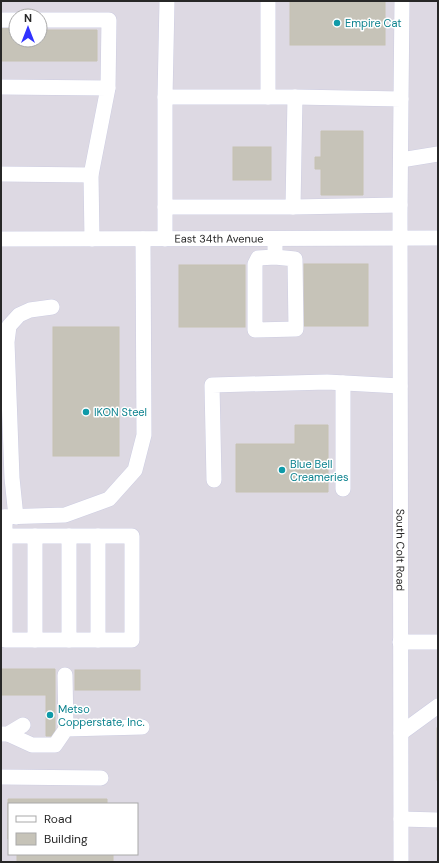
<svg xmlns="http://www.w3.org/2000/svg" width="439" height="863" font-family="'DM Sans',sans-serif">
<style>
.industrial{fill:#ddd9e3;fill-rule:evenodd}
.building{fill:#c6c3b8;stroke:#c6c2b2}
.lines{fill:none;stroke-linecap:round;stroke-linejoin:round}
.minor-casing{stroke:#cdcde2;stroke-width:16}
.minor{stroke:#fff;stroke-width:15}
.culture-dot{fill:#0f9aa8;stroke:#fff;stroke-width:1.5}
.labels{text-anchor:middle;stroke-width:3;stroke-linejoin:round;paint-order:stroke}
.culture-label{font-size:11px;fill:#0d838f;stroke:#fff;text-anchor:start}
.street-label{font-size:11px;fill:#272727;stroke:#fff}
</style>
<rect width="100%" height="100%" fill="#ebe6d8"/>
<path class="industrial" d="M1 1H438V862H1ZM16 16H40V40H16ZM9 804H137V854H9Z"/>
<g class="building">
<rect x="290" y="1" width="95" height="44"/>
<path d="M2 27H16V40H40V30H97V61H2Z"/>
<path d="M321 131H363V195H321V169H315V157H321Z"/>
<rect x="233" y="147" width="38" height="33"/>
<rect x="304" y="264" width="64" height="62"/>
<rect x="179" y="265" width="66" height="62"/>
<rect x="53" y="327" width="66" height="129"/>
<path d="M295 425H328V492H236V444H295Z"/>
<path d="M1 669H55V736H46V695H1Z"/>
<rect x="75" y="670" width="65" height="20"/>
<rect x="437" y="728" width="1" height="52"/>
<path d="M8 799H107V804H9L8 839Z"/>
<rect x="17" y="854" width="96" height="8"/>
</g>
<g class="lines">
<defs>
<g id="minor">
<path d="M1 20H16"/>
<path d="M40 20H109L108 88"/>
<path d="M1 87 108 88 91 175 92 239"/>
<path d="M165 97 167 1"/>
<path d="M268 97V1"/>
<path d="M401 99 402 1"/>
<path d="M401 160 438 154"/>
<path d="M1 174 91 175"/>
<path d="M165 207H293L400 205"/>
<path d="M293 207 295 97"/>
<path id="s1" d="M1 239 438 238"/>
<path id="s2" d="M165 239V97H295L401 99 400 214 401 862"/>
<path d="M275 239V257L295 259 296 329 255 330V264L258 258 275 257"/>
<path d="M343 383V489"/>
<path d="M214 480 212 385 327 382 400 386"/>
<path d="M1 517 65 515 109 499 135 470 144 435 143 239"/>
<path d="M5 517V640H132V536H5"/>
<path d="M16 517 12 478 7 342 9 326 19 315 30 310 52 307"/>
<path d="M35 536V640"/>
<path d="M69 536V640"/>
<path d="M98 536V640"/>
<path d="M400 642H438"/>
<path d="M65 675 66 729"/>
<path d="M401 733 438 706"/>
<path d="M2 734H8L23 725"/>
<path d="M8 734 32 745H55L66 729 142 727"/>
<path d="M1 777 101 778"/>
<path d="M401 819 438 820"/>
</g>
</defs>
<use href="#minor" class="minor-casing"/>
<use href="#minor" class="minor"/>
</g>
<g class="culture-dot">
<circle cx="337" cy="23" r="4"/>
<circle cx="86" cy="412" r="4"/>
<circle cx="282" cy="470" r="4"/>
<circle cx="50" cy="715" r="4"/>
</g>
<g class="labels">
<g class="culture-label">
<text x="345" y="27">Empire Cat</text>
<text x="94" y="416">IKON Steel</text>
<text x="290" y="468">Blue Bell<tspan x="290" dy="13">Creameries</tspan></text>
<text x="58" y="713">Metso<tspan x="58" dy="13">Copperstate, Inc.</tspan></text>
</g>
<g class="street-label">
<text dy="4" stroke="none"><textPath href="#s1" startOffset="218">East 34th Avenue</textPath></text>
<text dy="4" stroke="none"><textPath href="#s2" startOffset="829">South Colt Road</textPath></text>
</g>
</g>
<rect width="439" height="863" fill="none" stroke="#272727" stroke-width="4"/>
<rect x="8" y="803" width="130" height="52" fill="#ffffff" stroke="#a9a9a9"/>
<rect x="16" y="816" width="20" height="6" fill="#ffffff" stroke="#a9a9a9"/>
<text x="44" y="823" font-size="12" fill="#272727">Road</text>
<rect x="16" y="833" width="20" height="12" fill="#c6c3b8" stroke="#a9a9a9"/>
<text x="44" y="843" font-size="12" fill="#272727">Building</text>
<g transform="translate(28 28)"><circle r="19" fill="#ffffff" stroke="#a9a9a9"/>
<path d="M0-3L7 15L0 10L-7 15Z" fill="#3133ff"/>
<text y="-6" font-size="11" font-weight="bold" text-anchor="middle" fill="#272727">N</text>
</g>
</svg>
